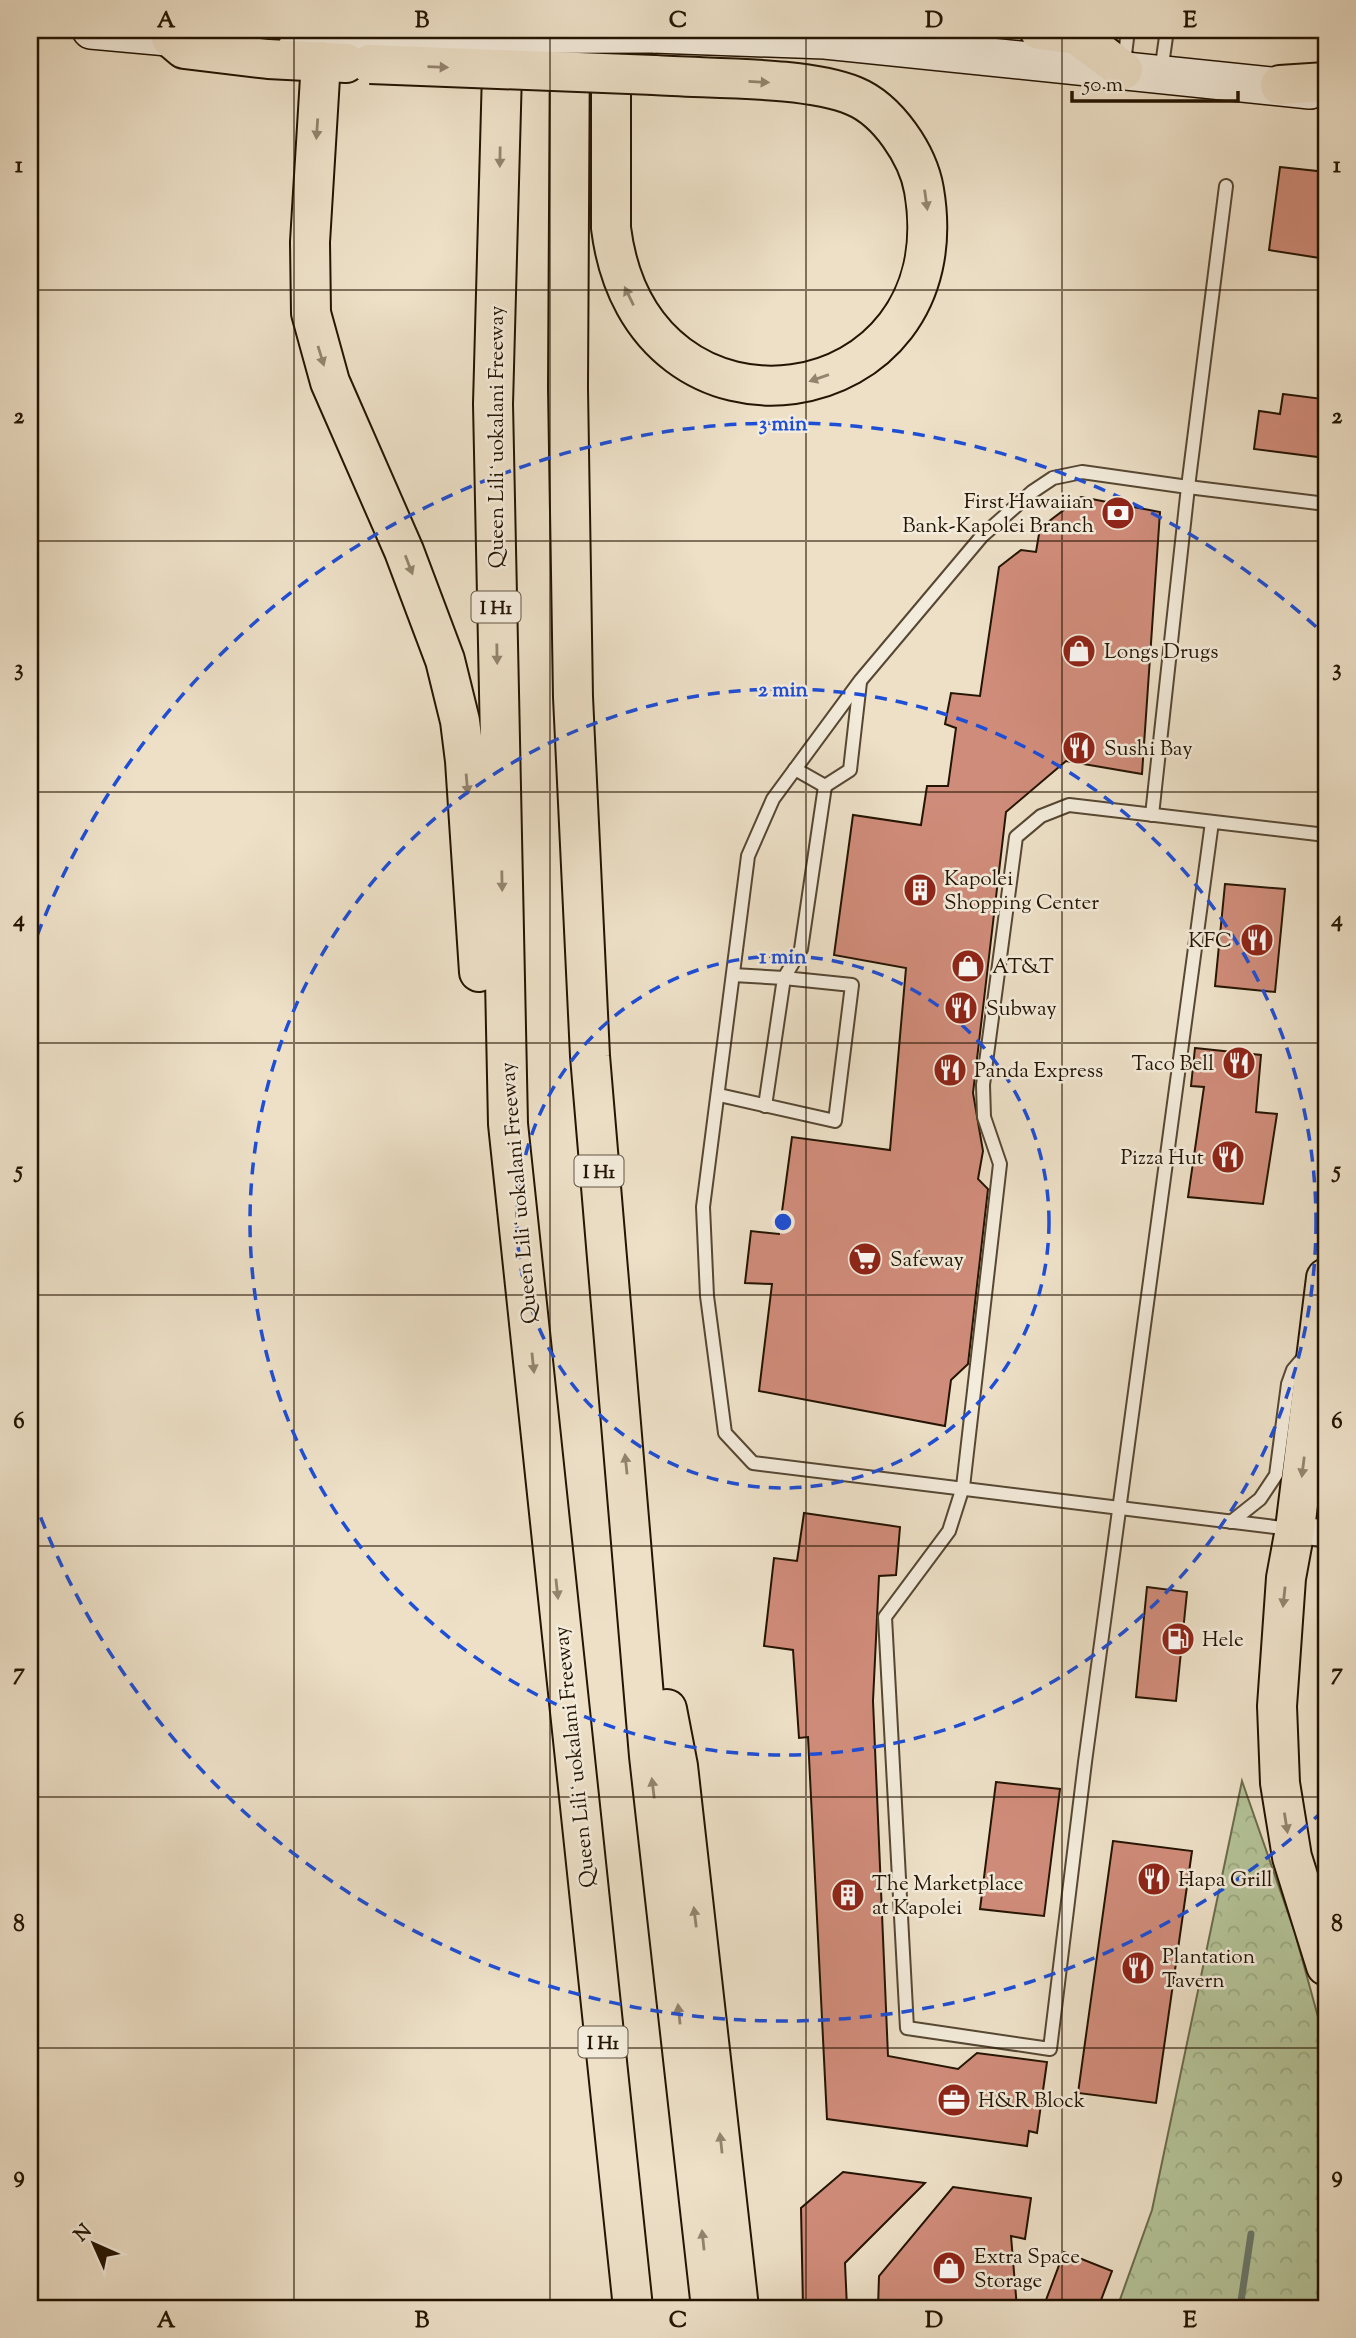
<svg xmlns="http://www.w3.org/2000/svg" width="1356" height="2338" font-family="'Sorts Mill Goudy',serif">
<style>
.park{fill:url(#park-crowns);stroke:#6c6c4d;stroke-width:2}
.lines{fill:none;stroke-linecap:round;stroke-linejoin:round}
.stream{stroke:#6a796c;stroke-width:7}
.building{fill:#d08c7a;stroke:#241402;stroke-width:2}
.lane-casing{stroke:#564733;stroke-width:16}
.street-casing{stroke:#564733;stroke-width:30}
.secondary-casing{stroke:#241402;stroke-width:40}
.primary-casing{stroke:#241402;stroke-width:42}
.highway-casing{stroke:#241402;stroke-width:42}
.lane{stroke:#f3ebdb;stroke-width:12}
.street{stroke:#f3ebdb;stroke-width:26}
.secondary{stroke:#f3ebdb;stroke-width:37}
.primary{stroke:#ede0c7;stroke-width:38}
.highway{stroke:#ede0c7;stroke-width:38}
.secondary-bridge-casing{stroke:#241402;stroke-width:40;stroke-linecap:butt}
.highway-bridge-casing{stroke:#241402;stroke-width:42;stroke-linecap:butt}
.secondary-bridge{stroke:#f3ebdb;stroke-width:37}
.highway-bridge{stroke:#ede0c7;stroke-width:38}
.oneway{fill:#93846e}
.grid{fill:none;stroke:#241402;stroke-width:2;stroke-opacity:0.55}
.ring{fill:none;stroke:#1d4ed8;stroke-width:3.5;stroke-dasharray:12 9}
.labels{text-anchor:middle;stroke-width:5;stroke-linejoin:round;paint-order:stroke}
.shield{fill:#f3ebdb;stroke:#625443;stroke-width:2}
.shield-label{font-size:19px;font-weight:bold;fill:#241402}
.street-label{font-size:21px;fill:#241402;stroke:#f3ebdb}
.poi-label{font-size:21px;fill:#241402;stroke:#f3ebdb;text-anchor:start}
.centre{fill:#1d4ed8;stroke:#f3ebdb;stroke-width:3.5}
.ring-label{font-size:21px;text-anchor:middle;font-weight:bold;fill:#1d4ed8;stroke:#f3ebdb;stroke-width:5;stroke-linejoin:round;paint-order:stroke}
.neatline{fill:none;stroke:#241402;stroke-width:2.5}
.grid-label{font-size:23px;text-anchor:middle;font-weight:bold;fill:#241402}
</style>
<defs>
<pattern id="park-crowns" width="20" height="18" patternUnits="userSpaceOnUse" patternTransform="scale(1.75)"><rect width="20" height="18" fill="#b4c398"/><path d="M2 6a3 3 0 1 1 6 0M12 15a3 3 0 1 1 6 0" fill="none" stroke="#9ba781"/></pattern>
</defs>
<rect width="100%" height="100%" fill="#ede0c7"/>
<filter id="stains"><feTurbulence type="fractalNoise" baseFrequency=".00286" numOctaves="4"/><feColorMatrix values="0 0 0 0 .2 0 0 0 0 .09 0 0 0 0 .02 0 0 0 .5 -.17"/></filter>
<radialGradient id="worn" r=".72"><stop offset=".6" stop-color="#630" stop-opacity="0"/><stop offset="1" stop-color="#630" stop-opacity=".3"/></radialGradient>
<path class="park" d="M1242 1781 1295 1933 1326 2046V2308H1117L1152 2210Z"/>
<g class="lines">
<path class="stream" d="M1240 2308 1251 2234"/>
</g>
<g class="building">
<path d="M1280 167 1326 172V259L1269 250Z"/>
<path d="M1283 394 1323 399 1321 408 1326 409V458L1254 449 1259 411 1280 414Z"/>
<path d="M1081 497 1160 512 1142 774 1066 761 1006 812 973 1093 983 1151 978 1179 988 1189 968 1364 951 1380 945 1426 759 1391 772 1284 745 1283 751 1231 779 1234 792 1137 890 1150 906 968 834 955 853 815 921 825 927 786H948L956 728 945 724 951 693 980 696 999 567 1021 550 1036 552 1040 528Z"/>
<path d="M1225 884 1285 889 1275 992 1215 986Z"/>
<path d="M1195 1048 1261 1055 1256 1112 1277 1114 1263 1204 1188 1197 1204 1087 1191 1086Z"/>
<path d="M804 1513 900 1527 896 1575 879 1576 873 1701 888 2056 958 2069 977 2053 1047 2062 1037 2133 1029 2131 1027 2146 827 2119 808 1737 799 1738 793 1650 764 1646 774 1558 797 1561Z"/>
<path d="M1147 1587 1187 1592 1176 1701 1136 1697Z"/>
<path d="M996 1782 1060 1789 1044 1916 980 1909Z"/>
<path d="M1113 1841 1192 1851 1156 2103 1078 2093Z"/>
<path d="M843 2172 925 2183 845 2263 847 2308H803L801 2208Z"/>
<path d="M953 2187 1031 2198 1025 2239 1011 2236 1017 2308H878L879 2276Z"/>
<path d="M1064 2252 1112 2271 1098 2308H1043Z"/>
</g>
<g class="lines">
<defs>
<g id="lane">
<path d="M1124 63 1128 30"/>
<path d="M1161 72 1167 30"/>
<path d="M1226 186 1188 487 1326 504"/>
<path d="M795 769 825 786 850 770 860 682"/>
<path d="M1152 815 1188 487 1082 472 1053 478 1032 492 982 536 860 681 773 799 748 856 703 1207 707 1296 725 1433 753 1463 1291 1529"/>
<path d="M1212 822 1085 1762 1050 2049 907 2028 885 1617 949 1531 963 1487 1000 1164 984 1117 983 1085 1016 837 1041 816 1069 805 1326 835"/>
<path d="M733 975 784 978 765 1106"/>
<path d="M719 1095 835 1121 852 985 784 978 801 949 825 786"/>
<path d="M1231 1522 1260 1499 1276 1475 1288 1384 1293 1370 1305 1356"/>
</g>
<path id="street" d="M1295 1529 1326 1534"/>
<g id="secondary">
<path d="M91 30 201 40"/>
<path d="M653 34 825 40 1310 90"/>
<path d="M298 45 341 47 376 35"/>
</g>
<g id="primary">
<path d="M1280 85 1326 82"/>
<path d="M1326 1278 1295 1529 1286 1578 1277 1706 1280 1783 1292 1857 1326 1966"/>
</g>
<g id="highway">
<path d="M1039 30 1077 35 1123 70"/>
<path d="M503 35 493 404 508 1124 633 2308"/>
<path d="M171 38 184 49 268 59 346 63"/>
<path d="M570 38 568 388 573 697 590 1056 649 1756 711 2308"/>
<path d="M611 39V228C641 467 963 418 924 190 918 155 888 110 854 96 806 76 708 79 654 75"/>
<path d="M321 61 310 242 311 313 330 382 404 551 445 660 460 721 465 761 479 972"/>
<path d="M667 1709 678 1766 739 2308"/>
</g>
</defs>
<use href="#lane" class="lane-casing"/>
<use href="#street" class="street-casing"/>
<use href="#secondary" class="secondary-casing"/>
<use href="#primary" class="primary-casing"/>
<use href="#highway" class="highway-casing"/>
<use href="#lane" class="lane"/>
<use href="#street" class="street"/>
<use href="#secondary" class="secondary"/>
<use href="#primary" class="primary"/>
<use href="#highway" class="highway"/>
<defs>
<path id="secondary-bridge" d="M376 35 653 34"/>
<path id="highway-bridge" d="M370 64 654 75"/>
</defs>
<use href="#secondary-bridge" class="secondary-bridge-casing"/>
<use href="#highway-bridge" class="highway-bridge-casing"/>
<use href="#secondary-bridge" class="secondary-bridge"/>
<use href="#highway-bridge" class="highway-bridge"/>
</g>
<defs><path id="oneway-solid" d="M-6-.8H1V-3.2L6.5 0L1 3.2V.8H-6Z" transform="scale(1.75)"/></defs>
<g class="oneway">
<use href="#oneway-solid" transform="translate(438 67) rotate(2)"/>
<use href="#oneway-solid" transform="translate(759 82) rotate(3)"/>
<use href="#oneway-solid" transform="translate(317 129) rotate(94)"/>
<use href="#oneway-solid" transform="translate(500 157) rotate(91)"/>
<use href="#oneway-solid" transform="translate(926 200) rotate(82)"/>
<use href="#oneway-solid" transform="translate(629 296) rotate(-116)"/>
<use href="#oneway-solid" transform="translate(321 356) rotate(73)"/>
<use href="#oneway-solid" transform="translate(819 378) rotate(161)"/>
<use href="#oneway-solid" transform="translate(409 565) rotate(69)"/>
<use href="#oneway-solid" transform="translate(497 654) rotate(89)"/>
<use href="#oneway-solid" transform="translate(467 784) rotate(85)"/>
<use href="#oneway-solid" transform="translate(502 881) rotate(89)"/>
<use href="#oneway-solid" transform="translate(533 1363) rotate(84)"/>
<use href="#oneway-solid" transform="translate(626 1464) rotate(-96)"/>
<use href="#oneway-solid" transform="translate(1303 1467) rotate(97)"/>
<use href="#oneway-solid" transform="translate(557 1589) rotate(84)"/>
<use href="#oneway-solid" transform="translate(1284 1597) rotate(96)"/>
<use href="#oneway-solid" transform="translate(653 1788) rotate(-97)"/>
<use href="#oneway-solid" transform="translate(1286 1823) rotate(81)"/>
<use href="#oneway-solid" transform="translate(695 1917) rotate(-97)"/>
<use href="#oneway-solid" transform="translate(679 2014) rotate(-96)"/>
<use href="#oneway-solid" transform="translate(721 2143) rotate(-96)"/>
<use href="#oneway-solid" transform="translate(703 2240) rotate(-96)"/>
</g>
<path class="grid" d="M294 30V2308M550 30V2308M806 30V2308M1062 30V2308M30 290H1326M30 541H1326M30 792H1326M30 1043H1326M30 1295H1326M30 1546H1326M30 1797H1326M30 2048H1326"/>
<g class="ring">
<circle cx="783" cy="1222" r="266"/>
<circle cx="783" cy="1222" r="533"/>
<path d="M1323 1811A799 799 0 0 1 30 1489M30 955A799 799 0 0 1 1323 633"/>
</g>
<defs>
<symbol id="bank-disc" viewBox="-11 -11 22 22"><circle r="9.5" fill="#8f2418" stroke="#f3ebdb"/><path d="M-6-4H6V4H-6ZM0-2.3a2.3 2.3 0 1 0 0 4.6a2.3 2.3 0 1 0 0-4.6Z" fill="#fff"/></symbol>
<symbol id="shop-disc" viewBox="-11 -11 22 22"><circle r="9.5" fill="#8f2418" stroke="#f3ebdb"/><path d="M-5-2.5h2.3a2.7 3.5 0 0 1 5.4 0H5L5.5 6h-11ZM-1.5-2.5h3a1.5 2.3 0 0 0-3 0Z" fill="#fff"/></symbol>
<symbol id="restaurant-disc" viewBox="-11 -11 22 22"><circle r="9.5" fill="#8f2418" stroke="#f3ebdb"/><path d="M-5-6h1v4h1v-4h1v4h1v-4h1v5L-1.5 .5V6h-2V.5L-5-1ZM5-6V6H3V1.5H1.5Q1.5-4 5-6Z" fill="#fff"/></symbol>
<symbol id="building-disc" viewBox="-11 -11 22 22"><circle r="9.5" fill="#8f2418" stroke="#f3ebdb"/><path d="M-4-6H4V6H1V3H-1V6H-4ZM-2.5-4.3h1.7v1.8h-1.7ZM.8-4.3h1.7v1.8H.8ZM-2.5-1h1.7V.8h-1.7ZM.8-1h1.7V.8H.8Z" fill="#fff"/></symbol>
<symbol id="supermarket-disc" viewBox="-11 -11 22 22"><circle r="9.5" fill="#8f2418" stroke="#f3ebdb"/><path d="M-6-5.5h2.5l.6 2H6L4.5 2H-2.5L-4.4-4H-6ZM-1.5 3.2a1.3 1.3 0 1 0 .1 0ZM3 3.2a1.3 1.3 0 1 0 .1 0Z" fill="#fff"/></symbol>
<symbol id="fuel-disc" viewBox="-11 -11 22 22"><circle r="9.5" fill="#8f2418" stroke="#f3ebdb"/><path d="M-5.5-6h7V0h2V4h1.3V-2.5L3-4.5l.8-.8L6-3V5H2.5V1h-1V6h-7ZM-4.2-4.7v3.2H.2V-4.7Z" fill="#fff"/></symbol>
<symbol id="office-disc" viewBox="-11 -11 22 22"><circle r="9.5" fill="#8f2418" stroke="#f3ebdb"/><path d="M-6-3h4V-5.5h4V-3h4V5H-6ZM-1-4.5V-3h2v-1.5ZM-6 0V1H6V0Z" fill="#fff"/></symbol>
</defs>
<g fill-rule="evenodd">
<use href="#bank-disc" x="1099" y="494" width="38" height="38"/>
<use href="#shop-disc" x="1060" y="632" width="38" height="38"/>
<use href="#restaurant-disc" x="1060" y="729" width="38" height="38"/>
<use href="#building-disc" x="901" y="871" width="38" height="38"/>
<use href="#restaurant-disc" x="1238" y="921" width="38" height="38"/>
<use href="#shop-disc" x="949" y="947" width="38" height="38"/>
<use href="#restaurant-disc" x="942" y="989" width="38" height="38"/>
<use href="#restaurant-disc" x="1220" y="1044" width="38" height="38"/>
<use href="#restaurant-disc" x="931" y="1051" width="38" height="38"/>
<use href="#restaurant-disc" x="1209" y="1138" width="38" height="38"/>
<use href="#supermarket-disc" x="846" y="1240" width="38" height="38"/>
<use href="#fuel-disc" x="1159" y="1620" width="38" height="38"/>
<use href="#restaurant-disc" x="1135" y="1860" width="38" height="38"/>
<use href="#building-disc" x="829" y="1876" width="38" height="38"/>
<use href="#restaurant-disc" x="1119" y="1949" width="38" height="38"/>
<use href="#office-disc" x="935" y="2081" width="38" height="38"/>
<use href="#shop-disc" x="930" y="2249" width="38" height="38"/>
</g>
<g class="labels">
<g class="shield">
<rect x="471.5" y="591.5" width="49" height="31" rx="5"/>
<rect x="574.5" y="1155.5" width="49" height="31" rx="5"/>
<rect x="578.5" y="2026.5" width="49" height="31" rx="5"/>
</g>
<g class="shield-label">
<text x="496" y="614">I H1</text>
<text x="599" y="1178">I H1</text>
<text x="603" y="2049">I H1</text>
</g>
<g class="street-label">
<text transform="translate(496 437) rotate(-90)" y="7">Queen Liliʻuokalani Freeway</text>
<text transform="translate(518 1193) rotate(-95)" y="7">Queen Liliʻuokalani Freeway</text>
<text transform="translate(574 1757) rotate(-96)" y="7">Queen Liliʻuokalani Freeway</text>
</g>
<g class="poi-label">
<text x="1094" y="508" text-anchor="end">First Hawaiian<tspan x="1094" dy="24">Bank-Kapolei Branch</tspan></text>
<text x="1104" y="658">Longs Drugs</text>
<text x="1104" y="755">Sushi Bay</text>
<text x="944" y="885">Kapolei<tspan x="944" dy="24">Shopping Center</tspan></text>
<text x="1232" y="947" text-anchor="end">KFC</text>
<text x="992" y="973">AT&amp;T</text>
<text x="986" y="1015">Subway</text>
<text x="1214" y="1070" text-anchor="end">Taco Bell</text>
<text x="974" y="1077">Panda Express</text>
<text x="1204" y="1164" text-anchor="end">Pizza Hut</text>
<text x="890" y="1266">Safeway</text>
<text x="1202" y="1646">Hele</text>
<text x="1178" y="1886">Hapa Grill</text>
<text x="872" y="1890">The Marketplace<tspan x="872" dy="24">at Kapolei</tspan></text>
<text x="1162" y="1963">Plantation<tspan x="1162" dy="24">Tavern</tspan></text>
<text x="978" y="2107">H&amp;R Block</text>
<text x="974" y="2263">Extra Space<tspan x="974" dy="24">Storage</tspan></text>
</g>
</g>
<circle cx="783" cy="1222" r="10" class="centre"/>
<g class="ring-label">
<text x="783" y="430">3 min</text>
<text x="783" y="696">2 min</text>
<text x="783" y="963">1 min</text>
</g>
<rect width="1356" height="2338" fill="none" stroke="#ede0c7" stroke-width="77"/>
<g transform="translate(94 2244) rotate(315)" stroke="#f3ebdb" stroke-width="5" paint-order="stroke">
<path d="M0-5L12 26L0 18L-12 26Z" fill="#241402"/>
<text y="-10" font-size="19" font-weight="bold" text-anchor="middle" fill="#241402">N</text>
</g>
<path d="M1072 91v10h166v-10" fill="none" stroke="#241402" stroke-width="3.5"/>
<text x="1083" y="91" font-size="21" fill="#241402" stroke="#f3ebdb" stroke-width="5" paint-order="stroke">50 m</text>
<rect x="38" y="38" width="1280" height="2262" class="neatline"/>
<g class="grid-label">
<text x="166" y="27">A</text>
<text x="422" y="27">B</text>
<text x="678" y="27">C</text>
<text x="934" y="27">D</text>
<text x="1190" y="27">E</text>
<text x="19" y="172">1</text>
<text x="1337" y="172">1</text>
<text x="19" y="423">2</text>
<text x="1337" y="423">2</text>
<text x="19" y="675">3</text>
<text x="1337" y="675">3</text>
<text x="19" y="926">4</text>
<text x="1337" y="926">4</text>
<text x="19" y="1177">5</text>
<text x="1337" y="1177">5</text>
<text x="19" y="1428">6</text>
<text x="1337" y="1428">6</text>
<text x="19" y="1679">7</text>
<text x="1337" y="1679">7</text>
<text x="19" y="1931">8</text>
<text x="1337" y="1931">8</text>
<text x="19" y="2182">9</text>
<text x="1337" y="2182">9</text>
<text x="166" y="2327">A</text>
<text x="422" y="2327">B</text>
<text x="678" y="2327">C</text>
<text x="934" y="2327">D</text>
<text x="1190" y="2327">E</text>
</g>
<rect width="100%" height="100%" filter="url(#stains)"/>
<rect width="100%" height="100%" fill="url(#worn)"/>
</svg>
